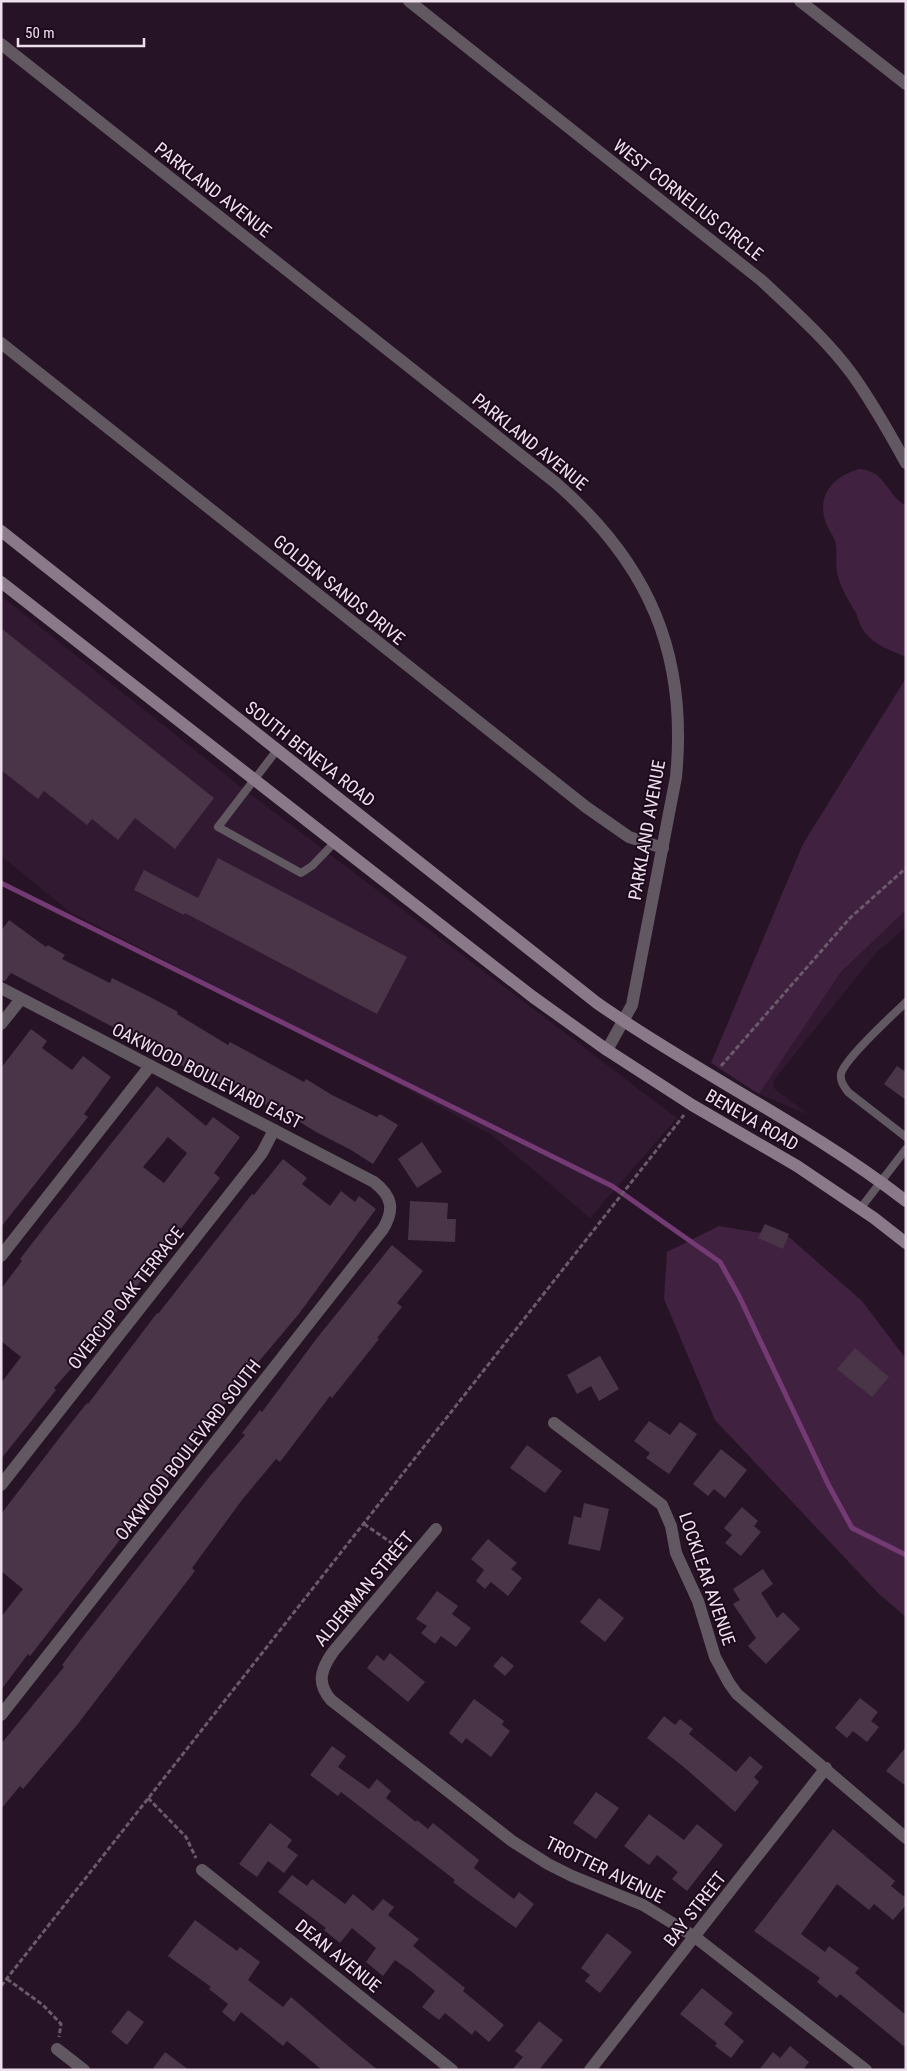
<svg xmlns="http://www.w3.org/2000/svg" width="907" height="2071" font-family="'Roboto Condensed',sans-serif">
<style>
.built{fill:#311931}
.green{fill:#412140}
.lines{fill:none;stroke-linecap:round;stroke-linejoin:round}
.stream{stroke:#743a73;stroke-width:5}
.building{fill:#493448;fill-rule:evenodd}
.path{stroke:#6a5a6a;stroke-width:3;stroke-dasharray:5 2.5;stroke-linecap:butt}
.service{stroke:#625861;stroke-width:8}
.minor{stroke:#625861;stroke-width:12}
.secondary{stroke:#8a7a89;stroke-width:12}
.labels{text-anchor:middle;stroke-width:4;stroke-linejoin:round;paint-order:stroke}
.street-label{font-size:18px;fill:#ede0ec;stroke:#1c0a1c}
</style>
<rect width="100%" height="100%" fill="#261426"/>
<g class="built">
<path d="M1 596 245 790 677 1118 590 1218 492 1135 266 1012 70 912 1 856Z"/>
<path d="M906 910V927L876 953 774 1080 773 1084 775 1089 809 1115 759 1094 841 972Z"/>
</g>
<g class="green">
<path d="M859 469C886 471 885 493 906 506V657C890 650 871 644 862 628 858 622 858 615 854 610 847 597 840 587 837 572 835 562 838 551 835 541 833 534 827 528 825 520 817 493 835 476 859 469Z"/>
<path d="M906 678V910L841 972 759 1094 711 1063 803 844Z"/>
<path d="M719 1226 790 1238 862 1301 906 1359V1617L879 1594 715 1420 664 1299 667 1252Z"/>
</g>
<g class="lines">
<path class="stream" d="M1 883 612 1186 720 1262 739 1296 828 1484 852 1528 906 1555"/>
</g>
<g class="building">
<path d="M1 628 214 798 175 849 135 818 118 840 92 819 87 825 44 791 38 799 1 770Z"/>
<path d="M218 858 407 957 377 1014 185 913 184 915 134 890 144 870 198 898Z"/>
<path d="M9 920 46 947 48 945 65 955 62 959 110 983 112 978 152 998 178 1012 177 1014 228 1045 230 1042 304 1082 306 1079 332 1095 377 1117 380 1114 398 1125 373 1164 351 1150 316 1132 268 1102 266 1105 230 1084 229 1087 191 1068 189 1070 158 1051 11 973 5 981 1 980V931Z"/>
<path d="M31 1029 47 1041 42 1048 72 1070 83 1056 111 1077 84 1114 88 1117 1 1227V1068Z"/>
<path d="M897 1066 906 1072V1100L884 1084Z"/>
<path d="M157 1086 206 1126 213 1117 240 1137 214 1173 220 1178 86 1352 54 1388 56 1390 1 1459V1383L21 1357 1 1341V1289L22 1261 20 1259 44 1228ZM168 1137 187 1153 164 1183 143 1167Z"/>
<path d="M422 1142 442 1172 417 1188 398 1159Z"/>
<path d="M283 1159 307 1178 302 1184 330 1206 341 1191 355 1202 359 1196 376 1209 298 1315 240 1384 55 1624 30 1656 28 1654 1 1690V1617L23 1589 1 1571V1514L67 1428 87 1403 88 1404 157 1313 158 1314 252 1194 254 1195Z"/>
<path d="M410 1201 448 1203 447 1219H456L455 1242 408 1240Z"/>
<path d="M765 1224 789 1234 783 1249 758 1238Z"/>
<path d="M392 1245 423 1271 397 1303 402 1307 377 1338 379 1339 332 1398 330 1396 280 1462 276 1459 242 1500 192 1568 195 1571 77 1725 23 1789 20 1786 1 1809V1744L64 1667 62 1665 83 1637 210 1476 245 1435 242 1433 260 1410 262 1412 317 1338Z"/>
<path d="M855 1348 889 1377 872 1397 837 1369Z"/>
<path d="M600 1356 619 1389 599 1401 591 1386 577 1394 567 1375Z"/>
<path d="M649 1421 670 1435 680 1422 697 1434 669 1474 646 1458 650 1453 634 1441Z"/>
<path d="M527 1445 562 1471 545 1493 510 1468Z"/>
<path d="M721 1449 747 1470 725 1498 714 1489 708 1496 693 1484Z"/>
<path d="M584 1503 609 1509 600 1551 568 1544 574 1516 581 1518Z"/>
<path d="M742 1507 758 1521 754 1526 761 1532 741 1556 725 1543 732 1535 724 1528Z"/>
<path d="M488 1539 517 1563 511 1569 522 1578 508 1596 491 1582 485 1589 476 1581 484 1570 471 1559Z"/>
<path d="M763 1569 773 1584 761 1593 777 1618 783 1612 800 1629 766 1664 748 1646 756 1638 733 1604 740 1600 733 1589Z"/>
<path d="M437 1591 458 1606 452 1614 471 1628 456 1647 441 1636 435 1644 421 1633 427 1626 416 1619Z"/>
<path d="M599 1598 624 1618 605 1642 580 1622Z"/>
<path d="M390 1653 425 1682 408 1702 367 1668 377 1655 384 1661Z"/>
<path d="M502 1656 514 1666 505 1676 493 1666Z"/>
<path d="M860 1698 878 1712 871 1721 879 1727 867 1742 853 1731 847 1738 835 1728Z"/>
<path d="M474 1699 504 1721 502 1725 510 1731 491 1757 466 1738 462 1744 449 1733Z"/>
<path d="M664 1716 675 1725 680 1719 693 1729 689 1734 736 1772 750 1756 763 1767 754 1777 759 1782 735 1812 685 1768 647 1738Z"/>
<path d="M332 1746 346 1756 338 1767 369 1789 377 1779 391 1791 386 1798 416 1822 417 1820 428 1829 433 1823 479 1860 474 1868 514 1899 519 1892 534 1904 516 1928 470 1895 453 1882 455 1880 446 1873 341 1792 338 1796 310 1775Z"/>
<path d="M906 1747V1786L886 1771Z"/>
<path d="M596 1792 619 1808 596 1839 573 1823Z"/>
<path d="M649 1814 684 1840 697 1824 723 1845 687 1891 672 1879 678 1872 657 1855 649 1865 624 1846Z"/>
<path d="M270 1823 292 1840 287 1847 298 1855 284 1873 268 1861 257 1877 239 1864Z"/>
<path d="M833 1829 895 1881 891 1886 906 1898V1905L893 1920 874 1904 869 1910 837 1884 801 1934 825 1952 829 1946 859 1968 855 1973 906 2015V2048L840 1994 837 1998 817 1982 820 1978 754 1931Z"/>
<path d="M292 1875 307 1886 312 1879 345 1904 353 1894 373 1911 383 1899 394 1907 388 1915 419 1939 413 1946 465 1988 463 1991 504 2025 489 2042 475 2030 472 2035 445 2013 439 2020 422 2007 435 1991 412 1972 395 1960 383 1976 366 1962 376 1948 352 1928 340 1943 324 1930 326 1928 278 1892Z"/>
<path d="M195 1920 237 1951 240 1947 260 1962 248 1980 283 2007 291 1997 353 2050 378 2070H322L287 2041 283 2046 241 2012 234 2022 222 2012 228 2004 209 1989 211 1987 168 1956Z"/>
<path d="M607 1933 632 1952 600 1993 585 1981 590 1975 581 1968Z"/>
<path d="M702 1988 733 2013 724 2024 744 2041 731 2058 715 2046 717 2043 680 2014Z"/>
<path d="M128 2010 144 2022 127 2045 111 2032Z"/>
<path d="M539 2021 563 2040 539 2070H512L523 2057 515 2051Z"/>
<path d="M790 2046 809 2062 803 2070H759L773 2052 780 2058Z"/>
<path d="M165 2052 189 2070H152Z"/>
</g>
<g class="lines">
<g class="path">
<path d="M721 1066 850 918 906 868"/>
<path d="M364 1524 402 1550"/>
<path d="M148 1798 186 1837 196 1858"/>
<path d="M7 1979 43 2005 61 2024 59 2037"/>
<path d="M1 1986 684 1115"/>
</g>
<g class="service">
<path d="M277 750 218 827 301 873 312 866 335 842"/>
<path d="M906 1002C893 1015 844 1059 841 1074 840 1082 844 1086 848 1092L906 1137"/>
<path d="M860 1209 906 1149"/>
</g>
<g class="minor">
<path d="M409 1 761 280C793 310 826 339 852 374 872 402 889 432 906 463"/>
<path d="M800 1 906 84"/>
<path d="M1 44 556 483C649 564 688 654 676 777L632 1005 607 1050"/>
<path d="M1 343 586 807 629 837 663 848"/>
<path d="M1 988 374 1182C392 1196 395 1209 383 1229L1 1715"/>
<path d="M1 1024 21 999"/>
<path d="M1 1256 150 1066"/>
<path d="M554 1423 662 1505 671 1526 676 1553 698 1601 715 1657 729 1683 737 1694 906 1838"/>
<path d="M1 1485 262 1153 274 1130"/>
<path d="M436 1529 333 1652C321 1669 316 1683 331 1700L512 1841 548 1864 572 1876 643 1905 695 1937 866 2070"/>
<path d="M202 1870 452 2070"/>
<path d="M57 2049 84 2070"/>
<path d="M590 2070 826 1768"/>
</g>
<g class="secondary">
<path d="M1 531 597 1003C697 1073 809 1126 906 1201"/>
<path d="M1 582 533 997 607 1050 692 1105 797 1166 874 1218 906 1243"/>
</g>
</g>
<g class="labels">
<g class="street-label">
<text transform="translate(213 190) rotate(38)" y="6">PARKLAND AVENUE</text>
<text transform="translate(688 200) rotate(38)" y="6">WEST CORNELIUS CIRCLE</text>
<text transform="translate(530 442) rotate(39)" y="6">PARKLAND AVENUE</text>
<text transform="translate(339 590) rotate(39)" y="6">GOLDEN SANDS DRIVE</text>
<text transform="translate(310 754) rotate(38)" y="6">SOUTH BENEVA ROAD</text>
<text transform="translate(647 830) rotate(-80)" y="6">PARKLAND AVENUE</text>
<text transform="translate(207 1076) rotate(27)" y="6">OAKWOOD BOULEVARD EAST</text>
<text transform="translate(752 1120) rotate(30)" y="6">BENEVA ROAD</text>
<text transform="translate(126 1298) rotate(-52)" y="6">OVERCUP OAK TERRACE</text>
<text transform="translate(188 1450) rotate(-52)" y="6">OAKWOOD BOULEVARD SOUTH</text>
<text transform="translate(707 1579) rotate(71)" y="6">LOCKLEAR AVENUE</text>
<text transform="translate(364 1589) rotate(-50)" y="6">ALDERMAN STREET</text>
<text transform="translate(605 1870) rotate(26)" y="6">TROTTER AVENUE</text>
<text transform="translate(695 1909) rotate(-52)" y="6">BAY STREET</text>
<text transform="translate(338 1956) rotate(39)" y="6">DEAN AVENUE</text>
</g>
</g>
<rect width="907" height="2071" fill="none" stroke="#ede0ec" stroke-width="5"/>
<path d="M18 38v8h126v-8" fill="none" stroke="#ede0ec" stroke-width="2.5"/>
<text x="25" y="38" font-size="15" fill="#ede0ec" stroke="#1c0a1c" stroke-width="4" paint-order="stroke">50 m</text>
</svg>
